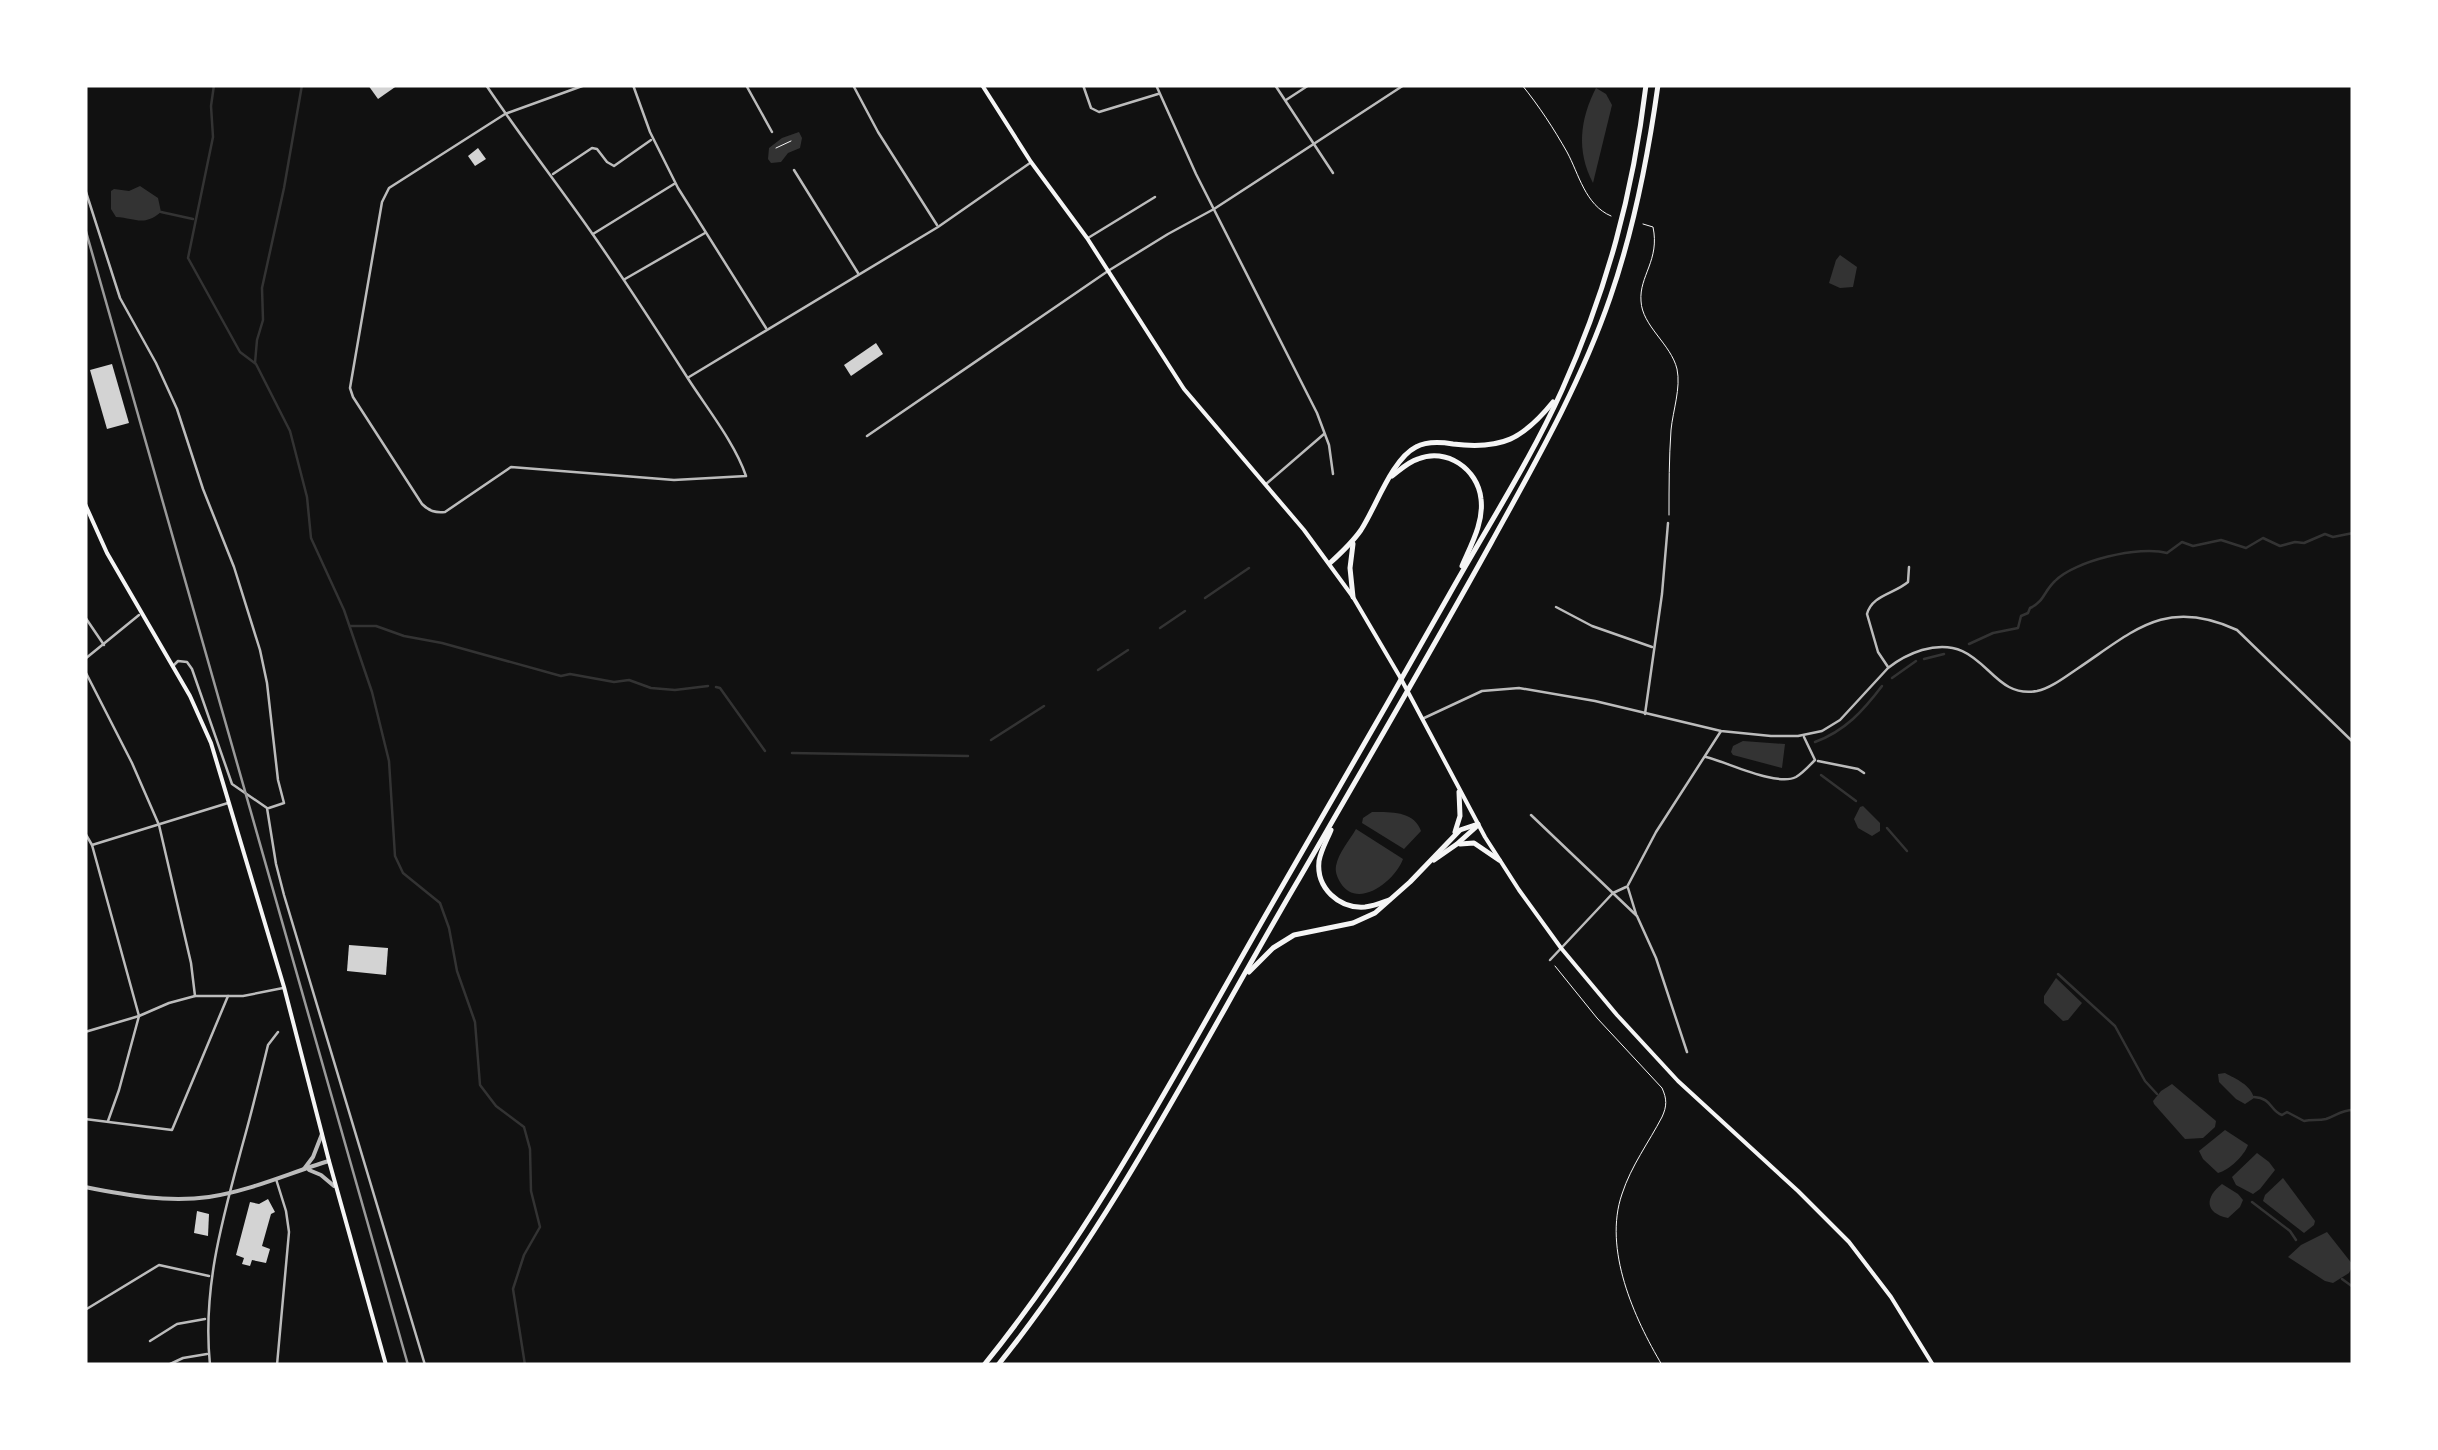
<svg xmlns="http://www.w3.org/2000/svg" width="2438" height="1450" font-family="'Asap Condensed',sans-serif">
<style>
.water{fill:#333}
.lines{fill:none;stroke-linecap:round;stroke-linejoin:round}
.stream{stroke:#333;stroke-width:2.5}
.building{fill:#d3d3d3}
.path{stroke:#f5f5f5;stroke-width:1}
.minor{stroke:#bcbcbc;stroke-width:2.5}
.tertiary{stroke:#bcbcbc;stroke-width:4}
.secondary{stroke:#f5f5f5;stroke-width:4}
.motorway{stroke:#f5f5f5;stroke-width:5}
.rail{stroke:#9a9a9a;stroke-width:2.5}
</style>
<rect width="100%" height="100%" fill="#111"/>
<g class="water">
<path d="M1596 88 1606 94 1612 105 1593 183C1576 151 1580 119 1596 88Z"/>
<path d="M799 132 802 138 800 148 788 153 781 162 771 163 768 159 769 148 782 138Z"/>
<path d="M140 186 158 198 161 212C143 227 136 218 116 217L111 209V191L114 189 129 191Z"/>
<path d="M1840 255 1857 267 1853 287 1840 288 1829 283 1836 260Z"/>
<path d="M1743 741 1785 744 1782 768 1733 755 1731 752 1733 746Z"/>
<path d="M1863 806 1880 823V831L1872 836 1858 828 1854 819 1860 807Z"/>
<path d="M1372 812C1391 812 1414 811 1421 831L1404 849 1362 823 1363 818Z"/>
<path d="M1356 829 1403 859C1395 881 1357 911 1340 882 1337 877 1335 871 1336 866 1338 853 1350 840 1356 829Z"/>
<path d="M2056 978 2082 1003 2068 1020 2063 1021 2044 1003V996Z"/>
<path d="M2225 1073C2236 1079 2251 1085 2254 1098L2245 1104 2236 1099 2219 1082 2218 1074Z"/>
<path d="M2172 1084 2216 1121 2215 1127 2203 1138 2185 1139 2154 1104 2153 1101 2161 1091Z"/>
<path d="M2225 1130 2248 1145C2244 1156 2229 1170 2218 1173L2203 1159 2199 1151Z"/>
<path d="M2257 1153 2269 1162 2275 1170 2260 1189 2253 1194 2236 1185 2232 1177Z"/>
<path d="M2283 1178 2315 1221 2314 1225 2304 1233 2263 1201 2265 1195Z"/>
<path d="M2222 1184 2238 1194 2243 1200 2240 1207 2228 1218C2204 1213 2205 1197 2222 1184Z"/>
<path d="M2327 1232 2353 1265 2349 1273 2333 1283 2325 1281 2288 1257 2301 1245Z"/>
</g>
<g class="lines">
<g class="stream">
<path d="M214 85 211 106 213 137 188 258 240 352 256 364 290 431 307 497 311 538 344 610 372 692 389 761 395 856 403 873 440 903 449 928 457 971 475 1022 480 1085 496 1106 524 1127 530 1149 531 1191 540 1227 524 1255 513 1289 525 1365"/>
<path d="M161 212 193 219"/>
<path d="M255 363 257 340 263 320 262 288 284 188 302 85"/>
<path d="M1205 598 1249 568"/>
<path d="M350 626H376L404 636 442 643 561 676 570 674 614 682 629 680 651 688 675 690 708 686"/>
<path d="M1160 628 1185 611"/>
<path d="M1969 644 1993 633 2018 628 2021 616 2028 613 2030 608C2044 602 2044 591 2055 581 2074 561 2140 545 2167 553L2182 542 2193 546 2221 540 2246 548 2263 538 2280 546 2295 542 2304 543 2325 534 2333 537 2353 533"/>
<path d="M1924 659 1944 654"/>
<path d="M1098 670 1128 650"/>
<path d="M1892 678 1916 661"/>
<path d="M716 687 720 688 765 751"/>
<path d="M991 740 1044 706"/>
<path d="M1815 742C1845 731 1863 711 1882 686"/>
<path d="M792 753 968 756"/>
<path d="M1821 775 1856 801"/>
<path d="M1887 828 1907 851"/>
<path d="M2058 974 2115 1026 2145 1081 2157 1094"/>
<path d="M2254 1097C2272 1098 2270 1111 2282 1115L2287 1112 2304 1121C2312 1119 2318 1121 2326 1119 2336 1116 2341 1110 2353 1110"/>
<path d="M2252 1202 2290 1231 2296 1240"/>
<path d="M2342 1279 2353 1287"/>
</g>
</g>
<g class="building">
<path d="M368 85H398L378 99Z"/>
<path d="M478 148 486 159 475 166 468 156Z"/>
<path d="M876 343 883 354 851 376 844 365Z"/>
<path d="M112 364 129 423 107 429 90 370Z"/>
<path d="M349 945 388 948 386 975 347 971Z"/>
<path d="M268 1199 275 1212 271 1214 262 1246 270 1249 266 1263 252 1260 250 1266 242 1264 244 1258 236 1255 250 1202 259 1204Z"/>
<path d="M197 1211 209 1214 208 1236 194 1233Z"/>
</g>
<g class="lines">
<g class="path">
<path d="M1522 85C1539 106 1554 129 1567 152 1579 174 1585 205 1611 216"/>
<path d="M776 148 791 141"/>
<path d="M1643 224 1653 227C1660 260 1639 276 1641 301 1642 326 1671 344 1677 369 1681 388 1673 410 1671 430 1669 458 1669 487 1669 515"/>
<path d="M1555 966 1597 1018 1662 1088C1667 1099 1667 1106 1662 1117 1649 1142 1631 1166 1622 1194 1603 1249 1634 1318 1662 1365"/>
</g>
<g class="minor">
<path d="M486 85C519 134 555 181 589 229 623 277 655 327 687 377 706 407 735 443 746 476L674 480 511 467 445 512C435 513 429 511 422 504L353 397 350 388 382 202 389 188 505 114 585 85"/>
<path d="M633 85 650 132 678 188 766 328"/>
<path d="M746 85 772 132"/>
<path d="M853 85 878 132 937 225"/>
<path d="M1083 85 1091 108 1099 112 1158 94"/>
<path d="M1156 85 1196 174 1317 413 1329 445 1333 474"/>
<path d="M1275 85 1333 173"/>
<path d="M1286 100 1309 85"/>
<path d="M794 170 858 273"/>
<path d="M553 174 592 148 597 149 607 162 614 166 651 140"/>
<path d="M85 189 120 298 156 363 177 409 203 489 234 567 260 650 267 683 278 780 284 803 269 808"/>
<path d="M593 234 674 184"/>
<path d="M1088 238 1155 197"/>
<path d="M625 279 705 233"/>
<path d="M689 377 938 227 1030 163"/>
<path d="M867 436 1108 271 1168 234 1214 209 1404 85"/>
<path d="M1266 484 1324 434"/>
<path d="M1556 607 1592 626 1652 647"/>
<path d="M85 617 104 645"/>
<path d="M85 659 139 615"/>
<path d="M173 666 178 661 187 662 192 669 232 784 267 808 276 864 284 895 425 1365"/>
<path d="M1888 667 1878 652 1867 614C1872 595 1894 594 1908 582L1909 567"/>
<path d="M85 671 132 763 159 825 191 963 195 996"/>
<path d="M1645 714 1662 594 1668 523"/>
<path d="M1422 719 1482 691 1519 688 1595 701 1721 731 1771 736H1798L1822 731 1840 720 1888 668C1898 660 1909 654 1922 650 1986 632 1987 700 2037 691 2051 688 2065 677 2077 669 2134 631 2165 597 2237 630L2353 742"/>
<path d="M1706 757C1727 762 1777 787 1796 777 1803 773 1809 766 1815 760L1804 737"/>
<path d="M1818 761 1858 769 1864 773"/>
<path d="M1531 815 1637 916 1656 958 1687 1052"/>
<path d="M85 833 92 845 139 1016 119 1090 108 1121"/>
<path d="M92 845 228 803"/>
<path d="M1627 887 1656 832 1721 731"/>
<path d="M1628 888 1636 914"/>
<path d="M1550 960 1613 893 1626 887"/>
<path d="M85 1032 139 1016 169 1003 195 996H243L283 988"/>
<path d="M85 1119 172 1130 228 996"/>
<path d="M276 1179 286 1211 289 1232 277 1365"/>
<path d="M85 1310 159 1265 209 1276"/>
<path d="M150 1341 177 1324 205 1319"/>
<path d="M168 1365 183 1358 207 1354"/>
<path d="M210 1365C202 1288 223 1217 243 1143 252 1111 260 1078 268 1045L278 1032"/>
</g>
<g class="tertiary">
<path d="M304 1169 313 1157 322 1134"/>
<path d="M309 1170 321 1175 334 1186"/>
<path d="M85 1187C126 1195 167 1203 209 1197 250 1191 289 1173 329 1161"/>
</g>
<g class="secondary">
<path d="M982 85 1031 162 1087 238 1184 389 1304 530 1353 597 1400 677 1485 837 1519 890 1561 948 1617 1015 1678 1081 1798 1191 1849 1242 1891 1297 1933 1365"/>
<path d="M85 504 107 553 190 696 211 743 284 987 329 1161 386 1365"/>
</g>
<g class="motorway">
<path d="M1392 476C1400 470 1408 462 1418 459 1446 447 1478 469 1481 499 1484 522 1471 545 1462 566"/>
<path d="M1330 563C1341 553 1352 543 1361 530 1376 507 1392 459 1416 447 1427 441 1441 442 1453 444 1502 450 1523 439 1553 402"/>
<path d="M1353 597 1350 568 1353 544"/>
<path d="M1331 830C1327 840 1321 850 1319 861 1316 888 1339 909 1365 907 1374 906 1381 903 1389 900"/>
<path d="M1455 832 1460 816 1459 792"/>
<path d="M1460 844 1474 843 1499 860"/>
<path d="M1434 860 1457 844 1476 827"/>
<path d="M1249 972 1273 948 1294 935 1353 923 1375 913 1410 882 1460 830 1478 824"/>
<path d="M984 1365C1100 1222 1184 1056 1276 897 1334 797 1392 696 1449 595 1487 527 1530 461 1562 390 1607 290 1633 193 1646 85"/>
<path d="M998 1365C1116 1218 1201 1046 1296 884 1362 770 1428 657 1491 543 1535 463 1580 385 1610 298 1634 229 1648 157 1658 85"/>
</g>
<path class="rail" d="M85 228 408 1365"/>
</g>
<rect width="2438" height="1450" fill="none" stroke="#ffffff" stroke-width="175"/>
</svg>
